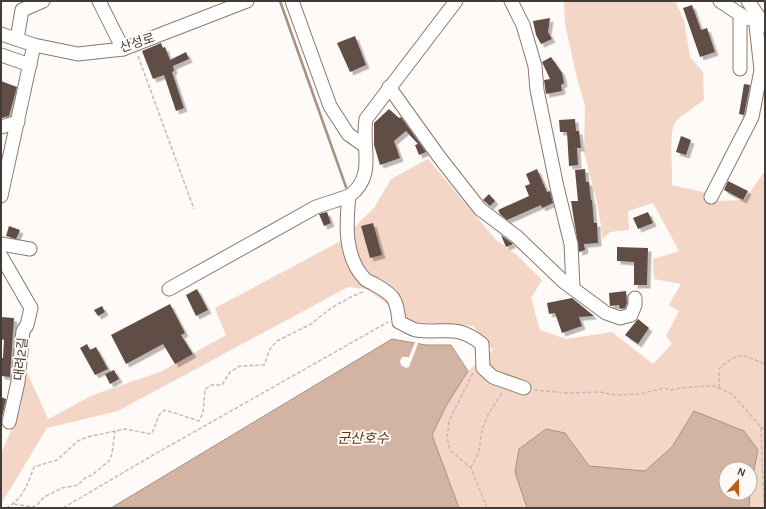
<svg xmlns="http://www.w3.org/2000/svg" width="766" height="509" font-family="Karla,'Noto Sans KR',sans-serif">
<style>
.green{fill:#f4d6c6}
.water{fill:#d3b4a3;stroke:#a89082}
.pier{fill:#fefaf7}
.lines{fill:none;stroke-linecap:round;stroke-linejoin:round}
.stream{stroke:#a89082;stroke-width:2.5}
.building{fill:#604e44;filter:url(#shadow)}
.minor-casing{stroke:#8b786d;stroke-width:15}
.path{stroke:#c3bdba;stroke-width:1.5;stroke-dasharray:4 2;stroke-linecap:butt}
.minor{stroke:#fff;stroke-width:13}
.labels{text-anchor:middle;stroke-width:4;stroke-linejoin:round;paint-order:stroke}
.street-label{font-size:13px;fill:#433b36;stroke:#fefaf7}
.water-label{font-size:14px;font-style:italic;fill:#62371c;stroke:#fefaf7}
</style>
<defs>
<filter id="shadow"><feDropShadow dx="3.5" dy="3.5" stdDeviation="0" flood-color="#0004"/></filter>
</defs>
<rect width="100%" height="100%" fill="#fefaf7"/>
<path class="green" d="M564 1H675L684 20 690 57 703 72 704 100C695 107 684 113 676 121 668 129 673 171 672 185L707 193 717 201 744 200 765 171V508H749L750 490 758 450 744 431 694 411 672 447 645 471 589 466 565 433 524 500 527 508H459L432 435 446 406 468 371 493 350 473 326 413 322 366 289 348 287 118 411 47 428 1 504V454L20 409 27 372 48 419 93 395 160 372 226 335 215 308 339 242 374 208 391 179 428 159 496 240 517 255 542 280 531 298 540 330 566 339 612 332 653 364 672 344 666 336 679 311 669 305 681 284 654 279 653 259 679 251 653 203 628 211 629 230 610 232 603 239 597 202 584 152 585 106 577 78 565 24Z"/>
<g class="water">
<path d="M392 339 426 345H451L468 371 446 406 432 435 459 508H111Z"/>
<path d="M694 411 744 431 758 450 750 490V469H726V493H750L749 508H527L515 472 519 449 546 429 565 433 589 466 645 471 672 447Z"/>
</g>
<path class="pier" d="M416 340 419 341 409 367 406 368 401 365 400 361 402 357H409Z"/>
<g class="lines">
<path class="stream" d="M280 1 346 187"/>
</g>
<g class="building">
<path d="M692 5 701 30 707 28 715 52 700 57 683 8Z"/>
<path d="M550 18 548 32 552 39 541 44 536 35 533 21Z"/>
<path d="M355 36 366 65 350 72 337 43Z"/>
<path d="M161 43 163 48 165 47 170 60 186 52 189 59 173 66 174 71 172 72 184 108 176 111 164 75 153 79 142 51Z"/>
<path d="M551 57 562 73 564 83 561 85 562 91 546 94 544 80 550 79 542 62Z"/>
<path d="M1 81 17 87 9 116 2 118Z"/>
<path d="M744 84 750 85 744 115 739 114Z"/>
<path d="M389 109 399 118 401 117 426 152 419 155 415 145 418 144 406 131 394 141 400 158 380 165 374 145V123Z"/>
<path d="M575 119 576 131H579L581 148H577L578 165 569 166 567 132H560L559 120Z"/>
<path d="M681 136 691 140 686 155 676 152Z"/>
<path d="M537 169 547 192 550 191 553 203 542 208 541 205 507 220 500 214 498 210 529 196 525 186 530 184 526 174Z"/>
<path d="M585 169 586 182H589L591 200H592L594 223H597L598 243 584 244 585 250 579 252 571 201H578L575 170Z"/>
<path d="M728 181 748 191 743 200 724 190Z"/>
<path d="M489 194 495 201 490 206 483 200Z"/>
<path d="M327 212 331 223 324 226 319 214Z"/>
<path d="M648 212 653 223 638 229 633 218Z"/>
<path d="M373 223 382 255 370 258 361 226Z"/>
<path d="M9 226 20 230 16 239 6 236Z"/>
<path d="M501 235 512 243 513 244 506 247Z"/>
<path d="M617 247 648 248 647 285H634V262L617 261Z"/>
<path d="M197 289 208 310 196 316 186 295Z"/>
<path d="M626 291 627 303 625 308 620 309 619 305 610 306 609 293Z"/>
<path d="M572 298 594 316 579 317 582 326 562 333 555 313 549 314 547 303Z"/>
<path d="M170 304 185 333 181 335 193 354 175 364 163 344 126 364 111 335Z"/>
<path d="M102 306 105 312 98 316 94 310Z"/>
<path d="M1 317 14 318 10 377 1 376V358H3L4 340 1 339Z"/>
<path d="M638 319 649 328 638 344 625 335Z"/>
<path d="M87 344 90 350 96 347 108 369 95 375 80 348Z"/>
<path d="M114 370 119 379 110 384 105 374Z"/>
<path d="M1 397 6 399 1 422Z"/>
</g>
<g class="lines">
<defs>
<g id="minor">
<path d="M99 1 123 49"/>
<path d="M292 1 330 106 348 134 365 146"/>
<path d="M456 1 366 119C361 147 377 176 349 196 346 224 344 256 364 278 366 281 371 282 374 284 394 295 397 299 399 322 404 324 411 329 416 330 444 334 456 323 482 344L483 368 493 377 524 388"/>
<path d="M511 1 523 25 535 66 537 90 557 187 571 244 573 288"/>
<path d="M720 1 747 19"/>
<path d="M748 1 765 26"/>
<path d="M740 14V69"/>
<path d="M1 34 34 45 78 54 123 49 247 1"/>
<path d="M17 39 22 10 43 1"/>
<path d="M1 55 30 65"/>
<path d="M389 87 440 158 480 209 517 237 564 282 606 313 620 318 631 315 635 305V298"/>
<path d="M1 127 18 122"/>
<path d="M1 196 34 45"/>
<path d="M711 197 752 117 761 70 756 25"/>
<path d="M1 244 30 249"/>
<path d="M1 256 31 308 27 325 23 331 18 382 9 422"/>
<path d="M169 289 316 207 349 196"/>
</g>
</defs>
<use href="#minor" class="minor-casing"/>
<g class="path">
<path d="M138 56 194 209"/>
<path d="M473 373 449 421 447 437 450 450 471 468 487 508"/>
<path d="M719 388V369C741 350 740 354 765 364"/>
<path d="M534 390 568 393 600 392 614 395 640 394 664 388 671 390 687 387 714 386 732 394 761 427 764 508"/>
<path d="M761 427 765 430"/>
<path d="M471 468 479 451 482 429 489 413 502 393"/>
<path d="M14 504 33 507 38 504 44 497 62 488 78 485 85 478 92 475 109 461 112 454 115 431"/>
<path d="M6 508C22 500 28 484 34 467L57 460 78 441 87 437 125 429 151 434C157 426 156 414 165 410L199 421 203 413 205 389 212 385H222L230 372 240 366 264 365 270 349 277 341 311 324 331 308 351 297 365 291"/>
<path d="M63 508 148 458 388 322"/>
</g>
<use href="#minor" class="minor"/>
</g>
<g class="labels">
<g class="street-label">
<text transform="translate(137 42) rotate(-18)" y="5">산성로</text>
<text transform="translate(20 359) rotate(-84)" y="5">대려2길</text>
</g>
<g class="water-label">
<text x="363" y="443">군산호수</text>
</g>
</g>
<rect width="766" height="509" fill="none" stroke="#433b36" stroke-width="4"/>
<g transform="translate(738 481) rotate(21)"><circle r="19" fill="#fefaf7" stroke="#b3aeaa"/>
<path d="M0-3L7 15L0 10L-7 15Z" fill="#bd5e18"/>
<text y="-6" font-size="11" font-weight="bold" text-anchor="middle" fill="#433b36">N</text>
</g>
</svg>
